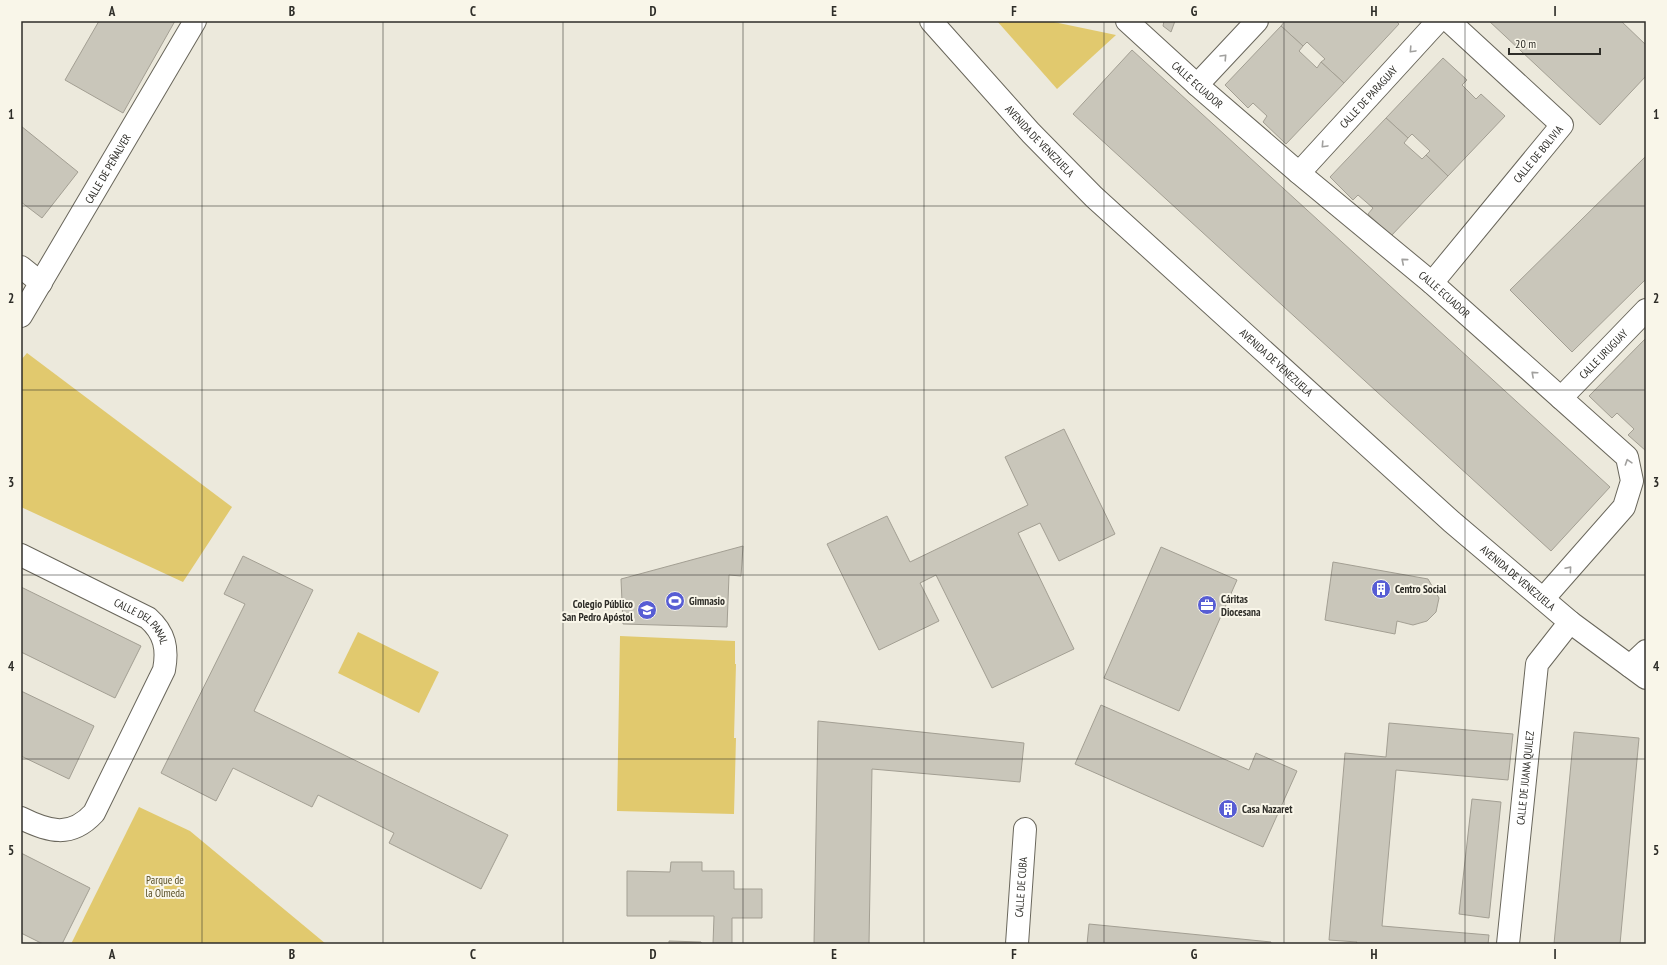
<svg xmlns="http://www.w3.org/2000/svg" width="1667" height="965" font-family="'PT Sans Narrow',sans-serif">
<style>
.green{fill:#e1c96e}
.building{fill:#c9c6ba;stroke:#a39f93}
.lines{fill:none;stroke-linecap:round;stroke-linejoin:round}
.street-casing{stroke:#69665b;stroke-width:24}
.secondary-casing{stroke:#69665b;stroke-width:24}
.street{stroke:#fff;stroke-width:22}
.secondary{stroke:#fff;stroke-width:22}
.oneway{stroke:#a1a09e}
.grid{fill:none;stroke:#2e2d28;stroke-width:1;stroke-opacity:0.55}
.labels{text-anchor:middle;stroke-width:4;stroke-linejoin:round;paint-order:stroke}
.street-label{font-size:11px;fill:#2e2d28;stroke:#f9f6e9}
.poi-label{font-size:11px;font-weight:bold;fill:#2e2d28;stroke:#f9f6e9;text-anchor:start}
.park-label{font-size:11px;fill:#584e25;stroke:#f9f6e9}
.neatline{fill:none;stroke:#2e2d28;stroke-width:1.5}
.grid-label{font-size:13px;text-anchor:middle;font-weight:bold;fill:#2e2d28}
</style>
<rect width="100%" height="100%" fill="#ece9dc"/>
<g class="green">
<path d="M997 21H1049L1116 35 1057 89Z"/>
<path d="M27 353 232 507 183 582 21 507V360Z"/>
<path d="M358 632 439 672 419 713 338 673Z"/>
<path d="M620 636 735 641V664H736L734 738H736L734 814 617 811Z"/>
<path d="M139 807 190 831 326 944H71Z"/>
</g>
<g class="building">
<path d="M99 21H175L123 113 65 80Z"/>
<path d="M1164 21H1175L1171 32 1163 26Z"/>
<path d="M1285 21H1396L1399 24 1344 83 1321 62 1325 59 1307 42 1303 46 1281 26Z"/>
<path d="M1489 21H1621L1646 45V76L1600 125Z"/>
<path d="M1281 26 1303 46 1299 51 1317 68 1321 62 1344 83 1286 144 1263 122 1267 116 1253 103 1248 108 1225 85Z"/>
<path d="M1132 50 1610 487 1551 551 1073 114Z"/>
<path d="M1443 58 1467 80 1462 85 1476 99 1481 94 1505 116 1448 176 1426 155 1430 151 1412 134 1408 138 1386 118Z"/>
<path d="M1386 118 1408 138 1404 143 1422 159 1426 155 1448 176 1391 236 1368 214 1373 208 1358 195 1353 200 1330 177Z"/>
<path d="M21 126 78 172 42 218 21 202Z"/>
<path d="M1646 156V279L1572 352 1510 290Z"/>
<path d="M1646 338V451L1628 435 1634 429 1617 413 1612 418 1589 396Z"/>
<path d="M1064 429 1115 534 1059 561 1040 523 1018 533 1074 649 992 688 936 575 920 583 939 621 879 650 827 544 887 516 910 562 1028 505 1005 457Z"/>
<path d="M743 546 741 576 729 575 727 627 623 624 621 579Z"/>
<path d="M1161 547 1237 580 1179 711 1104 678Z"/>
<path d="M243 556 313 590 254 711 508 835 481 889 389 843 394 833 318 795 312 807 233 768 216 801 161 773 245 604 224 594Z"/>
<path d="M1333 562 1428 579 1439 598 1436 612 1427 621 1413 625 1397 621 1395 634 1325 620Z"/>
<path d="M21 587 141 646 115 698 21 652Z"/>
<path d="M21 691 94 726 69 779 21 756Z"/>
<path d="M1101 705 1249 770 1256 753 1297 771 1263 847 1075 764Z"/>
<path d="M818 721 1024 743 1020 782 872 769 869 944H814Z"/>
<path d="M1389 723 1513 734 1508 780 1396 770 1382 926 1489 935 1488 944H1356L1357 942 1329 940 1345 753 1386 757Z"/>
<path d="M1574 732 1639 738 1620 944H1554Z"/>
<path d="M1472 799 1501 802 1489 918 1459 914Z"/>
<path d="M21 853 90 888 62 944H43L21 933Z"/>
<path d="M671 862H702V871H734V889H762V918H732V944H713L714 916H627V871L670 872Z"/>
<path d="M1089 924 1271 942V944H1087Z"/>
<path d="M669 941 701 942 702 944H669Z"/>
</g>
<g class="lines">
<defs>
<g id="street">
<path id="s1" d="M1127 21 1197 85 1299 173 1432 283 1627 457 1632 481 1624 507 1543 599"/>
<path d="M1197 85 1257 21"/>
<path id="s2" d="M1299 173 1438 21"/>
<path d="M21 267 41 283"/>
<path id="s3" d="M1432 283 1562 125 1449 21"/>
<path id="s4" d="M21 316 195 21"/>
<path id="s5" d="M1561 398 1646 310"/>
<path id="s6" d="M21 555 148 618C165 633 168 649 164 670L94 813C71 838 49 832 21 818"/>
<path d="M1630 666 1646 651"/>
<path id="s7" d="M1017 944 1025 829"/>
<path id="s8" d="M1508 944 1537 664 1570 622"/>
</g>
<g id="secondary">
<path id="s9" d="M931 21 1031 133 1094 197 1452 522 1570 622 1646 678"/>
</g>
</defs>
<use href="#street" class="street-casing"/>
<use href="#secondary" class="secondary-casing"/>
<use href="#street" class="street"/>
<use href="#secondary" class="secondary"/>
</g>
<defs><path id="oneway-chevron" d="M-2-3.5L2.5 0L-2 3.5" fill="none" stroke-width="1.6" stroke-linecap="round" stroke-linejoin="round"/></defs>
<g class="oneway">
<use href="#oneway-chevron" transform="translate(1412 50) rotate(133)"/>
<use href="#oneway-chevron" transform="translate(1224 57) rotate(-47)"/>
<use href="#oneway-chevron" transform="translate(1324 145) rotate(133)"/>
<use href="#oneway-chevron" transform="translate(1404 261) rotate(-140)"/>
<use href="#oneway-chevron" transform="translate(1534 374) rotate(-138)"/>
<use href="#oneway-chevron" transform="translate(1628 462) rotate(-108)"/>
<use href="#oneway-chevron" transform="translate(1569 569) rotate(-49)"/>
</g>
<path class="grid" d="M202 21V944M383 21V944M563 21V944M743 21V944M924 21V944M1104 21V944M1284 21V944M1465 21V944M21 206H1646M21 390H1646M21 575H1646M21 759H1646"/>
<defs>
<symbol id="building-disc" viewBox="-11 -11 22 22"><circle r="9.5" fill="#575dd4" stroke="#f9f6e9"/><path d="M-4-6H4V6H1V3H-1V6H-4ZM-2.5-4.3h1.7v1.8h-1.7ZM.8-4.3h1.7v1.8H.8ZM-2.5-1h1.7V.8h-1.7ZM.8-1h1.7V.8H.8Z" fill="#fff"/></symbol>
<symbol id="stadium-disc" viewBox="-11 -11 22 22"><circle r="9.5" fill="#575dd4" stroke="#f9f6e9"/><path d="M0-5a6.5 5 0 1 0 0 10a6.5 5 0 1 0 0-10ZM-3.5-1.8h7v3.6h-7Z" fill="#fff"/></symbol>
<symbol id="office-disc" viewBox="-11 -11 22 22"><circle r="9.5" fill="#575dd4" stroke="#f9f6e9"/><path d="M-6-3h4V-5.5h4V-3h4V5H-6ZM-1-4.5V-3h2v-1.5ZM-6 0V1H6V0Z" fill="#fff"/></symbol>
<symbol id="school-disc" viewBox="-11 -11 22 22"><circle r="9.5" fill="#575dd4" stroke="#f9f6e9"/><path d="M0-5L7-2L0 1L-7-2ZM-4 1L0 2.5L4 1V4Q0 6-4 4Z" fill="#fff"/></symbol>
</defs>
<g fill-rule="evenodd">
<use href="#building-disc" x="1370" y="578" width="22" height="22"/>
<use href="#stadium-disc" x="664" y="590" width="22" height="22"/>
<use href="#office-disc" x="1196" y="594" width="22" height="22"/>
<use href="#school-disc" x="636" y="599" width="22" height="22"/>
<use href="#building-disc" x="1217" y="798" width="22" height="22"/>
</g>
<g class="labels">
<g class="street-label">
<text dy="4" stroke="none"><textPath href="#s1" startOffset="95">CALLE ECUADOR</textPath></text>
<text dy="4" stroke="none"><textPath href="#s2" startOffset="103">CALLE DE PARAGUAY</textPath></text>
<text dy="4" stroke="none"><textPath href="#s9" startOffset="162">AVENIDA DE VENEZUELA</textPath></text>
<text dy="4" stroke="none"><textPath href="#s3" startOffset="167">CALLE DE BOLIVIA</textPath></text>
<text dy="4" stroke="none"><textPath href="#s4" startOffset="171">CALLE DE PEÑALVER</textPath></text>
<text dy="4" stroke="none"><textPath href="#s1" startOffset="419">CALLE ECUADOR</textPath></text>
<text dy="4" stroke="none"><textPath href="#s5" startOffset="61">CALLE URUGUAY</textPath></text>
<text dy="4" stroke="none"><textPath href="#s9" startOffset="486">AVENIDA DE VENEZUELA</textPath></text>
<text dy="4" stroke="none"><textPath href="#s9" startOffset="810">AVENIDA DE VENEZUELA</textPath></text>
<text dy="4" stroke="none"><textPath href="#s6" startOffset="139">CALLE DEL PANAL</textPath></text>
<text dy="4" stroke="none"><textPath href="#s8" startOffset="167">CALLE DE JUANA QUILEZ</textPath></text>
<text dy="4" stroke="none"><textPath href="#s7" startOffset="57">CALLE DE CUBA</textPath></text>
</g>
<g class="poi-label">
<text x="1395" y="593">Centro Social</text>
<text x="1221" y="603">Cáritas<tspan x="1221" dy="13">Diocesana</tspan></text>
<text x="689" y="605">Gimnasio</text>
<text x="633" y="608" text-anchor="end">Colegio Público<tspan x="633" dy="13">San Pedro Apóstol</tspan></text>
<text x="1242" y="813">Casa Nazaret</text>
</g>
<g class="park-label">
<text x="165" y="884">Parque de<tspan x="165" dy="13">la Olmeda</tspan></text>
</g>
</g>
<rect width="1667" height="965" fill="none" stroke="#f9f6e9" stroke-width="44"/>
<path d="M1509 48v6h91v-6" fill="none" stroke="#2e2d28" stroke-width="2"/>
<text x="1515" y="48" font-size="12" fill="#2e2d28" stroke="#f9f6e9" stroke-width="3" paint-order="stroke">20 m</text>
<rect x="22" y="22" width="1623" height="921" class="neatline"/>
<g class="grid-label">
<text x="112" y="16">A</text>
<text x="292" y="16">B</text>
<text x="473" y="16">C</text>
<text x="653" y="16">D</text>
<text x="834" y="16">E</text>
<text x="1014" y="16">F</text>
<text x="1194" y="16">G</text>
<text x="1374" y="16">H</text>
<text x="1555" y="16">I</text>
<text x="11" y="119">1</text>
<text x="1656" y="119">1</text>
<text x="11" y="303">2</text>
<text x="1656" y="303">2</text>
<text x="11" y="487">3</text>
<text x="1656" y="487">3</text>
<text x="11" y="671">4</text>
<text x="1656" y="671">4</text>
<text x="11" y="855">5</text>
<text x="1656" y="855">5</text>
<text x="112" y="959">A</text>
<text x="292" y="959">B</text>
<text x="473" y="959">C</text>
<text x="653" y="959">D</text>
<text x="834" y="959">E</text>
<text x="1014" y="959">F</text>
<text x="1194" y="959">G</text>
<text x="1374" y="959">H</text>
<text x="1555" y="959">I</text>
</g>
</svg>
